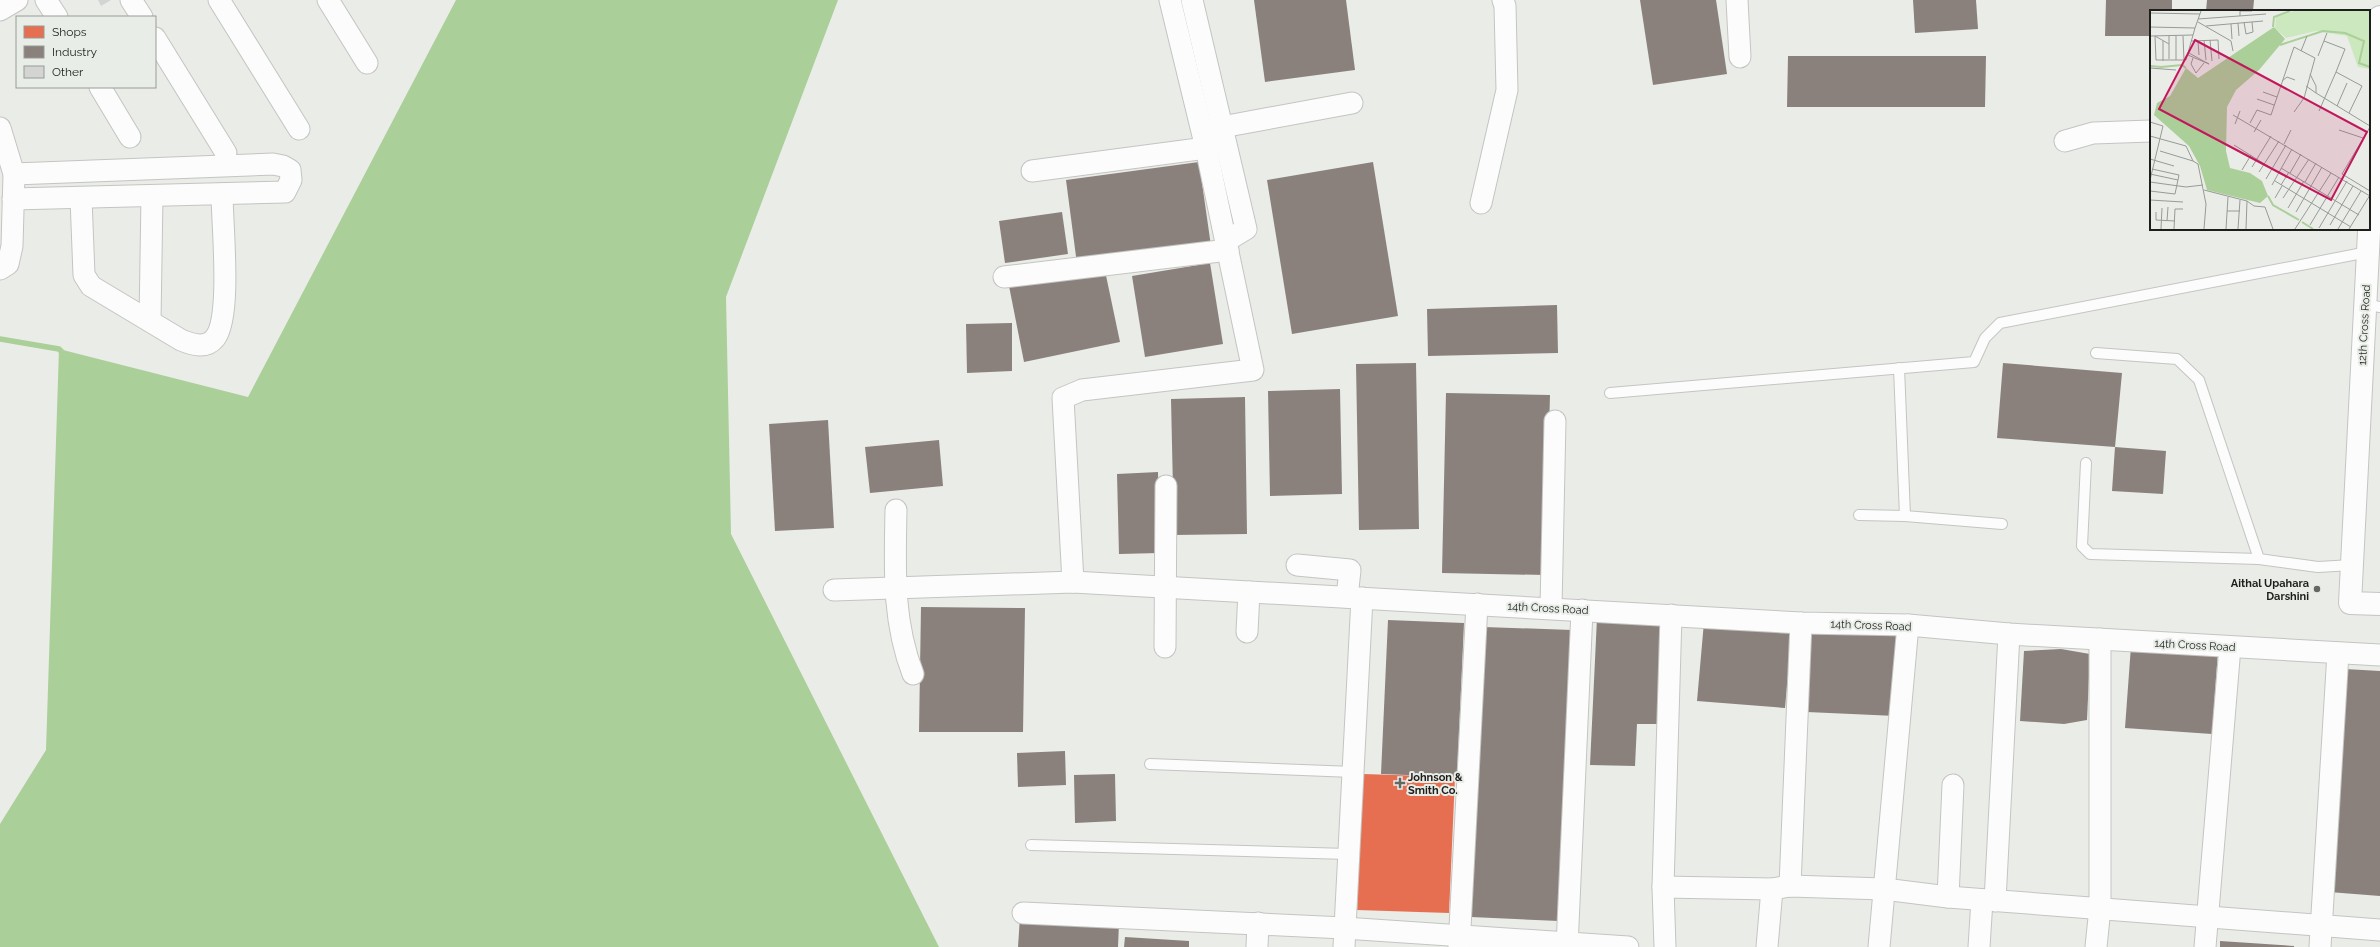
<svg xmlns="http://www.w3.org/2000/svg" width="2380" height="947" font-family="Raleway,sans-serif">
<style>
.water{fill:#abcf98}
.shops{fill:#e76f51}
.industry{fill:#8a817c}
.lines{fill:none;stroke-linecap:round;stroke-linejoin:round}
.stream{stroke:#abcf98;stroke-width:5.5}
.building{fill:#d4d5d3}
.lane-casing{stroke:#c4c5c2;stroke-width:12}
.street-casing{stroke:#c4c5c2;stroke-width:23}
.secondary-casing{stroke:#c4c5c2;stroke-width:24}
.lane{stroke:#fcfcfc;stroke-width:10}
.street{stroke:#fcfcfc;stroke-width:21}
.secondary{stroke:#fcfcfc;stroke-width:22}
.poi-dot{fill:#656764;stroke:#e9ede7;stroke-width:1.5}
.labels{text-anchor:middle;stroke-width:4;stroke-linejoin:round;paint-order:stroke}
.street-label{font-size:11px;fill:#1e1f1d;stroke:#e9ede7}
.poi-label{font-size:11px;font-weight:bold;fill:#1e1f1d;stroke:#e9ede7;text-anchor:end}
.inset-river{fill:none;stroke:#abcf98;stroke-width:2}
.inset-road{fill:none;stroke:#989a97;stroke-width:1}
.view{fill:#c2185b;fill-opacity:0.15;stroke:#c2185b;stroke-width:2}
.inset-edge{fill:none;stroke:#1e1f1d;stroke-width:2}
</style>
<rect width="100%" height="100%" fill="#eaece8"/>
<path class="water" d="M456 0H838L726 297 731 534 939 947H0V824L46 750 59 349 248 397Z"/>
<path class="shops" d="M1363 774 1455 777 1449 913 1357 910Z"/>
<g class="industry">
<path d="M1254 0H1346L1355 70 1265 82Z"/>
<path d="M1640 0H1716L1727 74 1653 85Z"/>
<path d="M1913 0H1976L1978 29 1915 33Z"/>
<path d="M2106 0H2172V11H2151V36H2105Z"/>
<path d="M2207 0H2254L2253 11H2206Z"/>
<path d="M1788 56H1986L1985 107H1787Z"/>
<path d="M1199 162 1211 246 1077 264 1066 180Z"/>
<path d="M1373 162 1398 316 1292 334 1267 180Z"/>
<path d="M1062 212 1068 254 1005 263 999 221Z"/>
<path d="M1210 263 1223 344 1145 357 1132 276Z"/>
<path d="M1104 266 1120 342 1024 362 1009 286Z"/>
<path d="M1557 305 1558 353 1428 356 1427 309Z"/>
<path d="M1012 323V371L967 373 966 324Z"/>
<path d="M1416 363 1419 529 1359 530 1356 364Z"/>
<path d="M2003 363 2122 373 2115 447 2166 451 2163 494 2112 491 2115 447 1997 438Z"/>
<path d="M1340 389 1342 494 1270 496 1268 391Z"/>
<path d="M1446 393 1550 395 1545 575 1442 573Z"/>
<path d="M1245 397 1247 534 1174 535 1171 399Z"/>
<path d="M828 420 834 528 775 531 769 424Z"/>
<path d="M939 440 943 486 870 493 865 447Z"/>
<path d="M1158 472 1159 553 1119 554 1117 474Z"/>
<path d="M921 607 1025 608 1023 732H919Z"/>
<path d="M1597 618 1662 624 1657 724H1637L1635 766 1590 765Z"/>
<path d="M1388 620 1464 623 1457 777 1381 774Z"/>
<path d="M1704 622 1792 629 1785 708 1697 701Z"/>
<path d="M1484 627 1572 630 1559 921 1471 917Z"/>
<path d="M1811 631 1900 635 1896 716 1807 712Z"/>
<path d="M2131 646 2218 652 2212 734 2125 728Z"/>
<path d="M2061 649 2090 654 2087 720 2064 724 2020 721 2024 651Z"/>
<path d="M2345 669 2380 671V896L2329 892Z"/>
<path d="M1065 751 1066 785 1018 787 1017 753Z"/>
<path d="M1115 774 1116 821 1075 823 1074 775Z"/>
<path d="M1020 917 1119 923 1118 947H1018Z"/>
<path d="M1125 937 1189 941V947H1124Z"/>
<path d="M2220 941 2294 946V947H2220Z"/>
</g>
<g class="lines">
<path class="stream" d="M0 339 59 349 64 354"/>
</g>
<path class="building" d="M98 0H111L101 6Z"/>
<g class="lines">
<defs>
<g id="lane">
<path d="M2365 304 2380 307"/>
<path d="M2096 353 2177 359 2199 380 2259 559 2318 567 2352 565"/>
<path d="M1899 368 1905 516 2002 524"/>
<path d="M1610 393 1974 362 1985 338 2000 323 2368 252"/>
<path d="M2086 463 2082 546 2090 554 2259 559"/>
<path d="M1859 515 1905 516"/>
<path d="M1150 764 1353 772"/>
<path d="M1031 845 1348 854"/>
</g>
<g id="street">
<path d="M46 0 57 17"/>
<path d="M131 0 142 17"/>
<path d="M219 0 299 129"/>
<path d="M328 0 367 63"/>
<path d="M1192 0 1246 229 1226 241"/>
<path d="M1737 0 1740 57"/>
<path d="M0 10 17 0"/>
<path d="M155 38 226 153"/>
<path d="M100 87 130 137"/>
<path d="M1222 127 1352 103"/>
<path d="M0 128 14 174 12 246 8 264 0 269"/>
<path d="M2065 141 2093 133 2151 131"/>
<path d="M1032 171 1206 148"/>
<path d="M81 198 84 275 91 286 181 340C193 345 206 349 215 338 232 317 222 223 222 194"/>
<path d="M13 199 285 192 291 180 290 170 283 166 273 164 14 174"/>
<path d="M1481 203 1507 90 1505 6 1503 0"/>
<path d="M1004 277 1228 250"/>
<path d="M150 321 152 196"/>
<path d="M896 510C895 567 892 620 913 674"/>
<path d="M1297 565 1350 570 1347 597"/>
<path d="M1073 582 1063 398 1082 390 1253 370 1206 148 1170 0"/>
<path d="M834 590 1073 582 1801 623 1908 625 2009 634 2380 655"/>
<path d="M1551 608 1555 421"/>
<path d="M1247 632 1249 592"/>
<path d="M1165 647 1166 486"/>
<path d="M1790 886 1801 623"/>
<path d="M1663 887 1772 889 1790 886 1884 889 1948 897 2380 930"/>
<path d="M1948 897 1953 785"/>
<path d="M1995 901 2009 634"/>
<path d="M1023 913 1344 928 1628 947"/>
<path d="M1257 947 1258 923"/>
<path d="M1344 947 1362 598"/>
<path d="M1459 947 1477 604"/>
<path d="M1567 947 1582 610"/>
<path d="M1665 947 1663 887 1671 615"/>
<path d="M1767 947 1772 889"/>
<path d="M1879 947 1908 625"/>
<path d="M1979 947 1982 900"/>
<path d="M2096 947 2100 908V639"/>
<path d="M2205 947 2230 647"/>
<path d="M2320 947 2338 653"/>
</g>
<path id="secondary" d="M2380 17 2350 603 2380 604"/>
</defs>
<use href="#lane" class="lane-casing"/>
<use href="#street" class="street-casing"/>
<use href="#secondary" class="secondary-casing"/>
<use href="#lane" class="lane"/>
<use href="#street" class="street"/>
<use href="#secondary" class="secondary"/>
</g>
<g class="poi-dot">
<circle cx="2317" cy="589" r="4"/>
<path d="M1398 777h4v4h4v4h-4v4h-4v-4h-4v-4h4z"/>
</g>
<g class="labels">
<g class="street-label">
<text transform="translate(2364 325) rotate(-87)" y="4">12th Cross Road</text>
<text transform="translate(1548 608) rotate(3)" y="4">14th Cross Road</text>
<text transform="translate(1871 625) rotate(2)" y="4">14th Cross Road</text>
<text transform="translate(2195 645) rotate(3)" y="4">14th Cross Road</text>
</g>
<g class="poi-label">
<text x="2309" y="587">Aithal Upahara<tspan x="2309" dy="13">Darshini</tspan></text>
<text x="1408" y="781" text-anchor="start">Johnson &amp;<tspan x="1408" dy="13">Smith Co.</tspan></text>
</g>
</g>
<g transform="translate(2150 10)">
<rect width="220" height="220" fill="#eaece8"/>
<path d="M144 1H220V59L208 57 197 26 166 21 136 28 125 18 126 7Z" fill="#cce8be"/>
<path d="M124 17 135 29 109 60 86 80 77 97 76 141 80 158 100 163 112 171 118 186 110 193 57 180 50 156 39 136 4 105 7 93 20 86 36 58 48 68Z" fill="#abcf98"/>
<path class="inset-river" d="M123 17 124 7 140 1M130 35 173 21 195 23 214 31 209 53 220 57M0 56 11 57 32 55 36 58M118 186 123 195 149 210M152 212 163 219"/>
<path class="inset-road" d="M0 3 50 4M90 6V1H102M48 9 116 4M48 12 81 31 83 41M94 12 96 24 103 22 102 12M88 13 89 26M81 14 82 29M56 16 113 11M0 17 45 18 36 50H6L5 26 19 34M45 18 51 1M0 26 43 25M19 26V49M26 26V50M33 26 34 50M54 30 56 50M60 30 62 51M13 31V51M42 31 68 30 69 49M48 31 49 45M174 31 195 39 186 62M151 41 157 26M38 45 59 54 39 43M168 46 177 23M43 48 41 54 46 63 54 53M0 58 26 60M160 64 166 76V83L220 116M132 71 137 67 145 70M156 76 166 83M113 82 127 87M107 89 124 95M187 96 197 73M169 101 186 62 212 76 199 103M83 105 220 186M0 112 13 116 0 170M100 113 107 100 121 105 144 37 165 48 154 88 144 102M85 114 90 101M220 117 192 164 220 181M189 120 213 128M104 122 111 110M0 126 36 136 43 151 48 154 56 194 54 219M134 134 141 120M84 135 129 163M10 141 43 151M0 149 24 156M102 157 121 126M131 158 209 205M92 160 101 145M109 162 129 131M140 163 151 144M0 164 28 170M116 169 136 135M125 171 201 217M0 172 36 177 53 175M155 172 166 153M122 175 142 139M131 175 139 162M54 180 97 191M0 181 25 184 29 165 2 159M125 188 132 176M133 188 159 149M0 190 33 192M138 198 154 171M77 201H90M6 202V210L25 211M146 202 172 157M17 211 18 197M160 215 189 167M180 215 203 176M169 218 197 171M11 219 12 198M24 219 25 199H33M76 219 78 187M88 219 90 190M96 219 97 191 104 196 115 197 123 219M145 219 181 163M188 219 211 181M199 219 220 185"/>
<path class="view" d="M45 30 217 122 181 190 9 99Z"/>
<rect width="220" height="220" class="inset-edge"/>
</g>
<rect x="16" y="16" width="140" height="72" fill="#e9ede7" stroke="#989b96"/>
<rect x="24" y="26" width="20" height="12" fill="#e76f51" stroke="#989b96"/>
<text x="52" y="36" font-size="12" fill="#1e1f1d">Shops</text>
<rect x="24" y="46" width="20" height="12" fill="#8a817c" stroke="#989b96"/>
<text x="52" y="56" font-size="12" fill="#1e1f1d">Industry</text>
<rect x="24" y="66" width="20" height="12" fill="#d4d5d3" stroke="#989b96"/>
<text x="52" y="76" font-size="12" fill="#1e1f1d">Other</text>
</svg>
